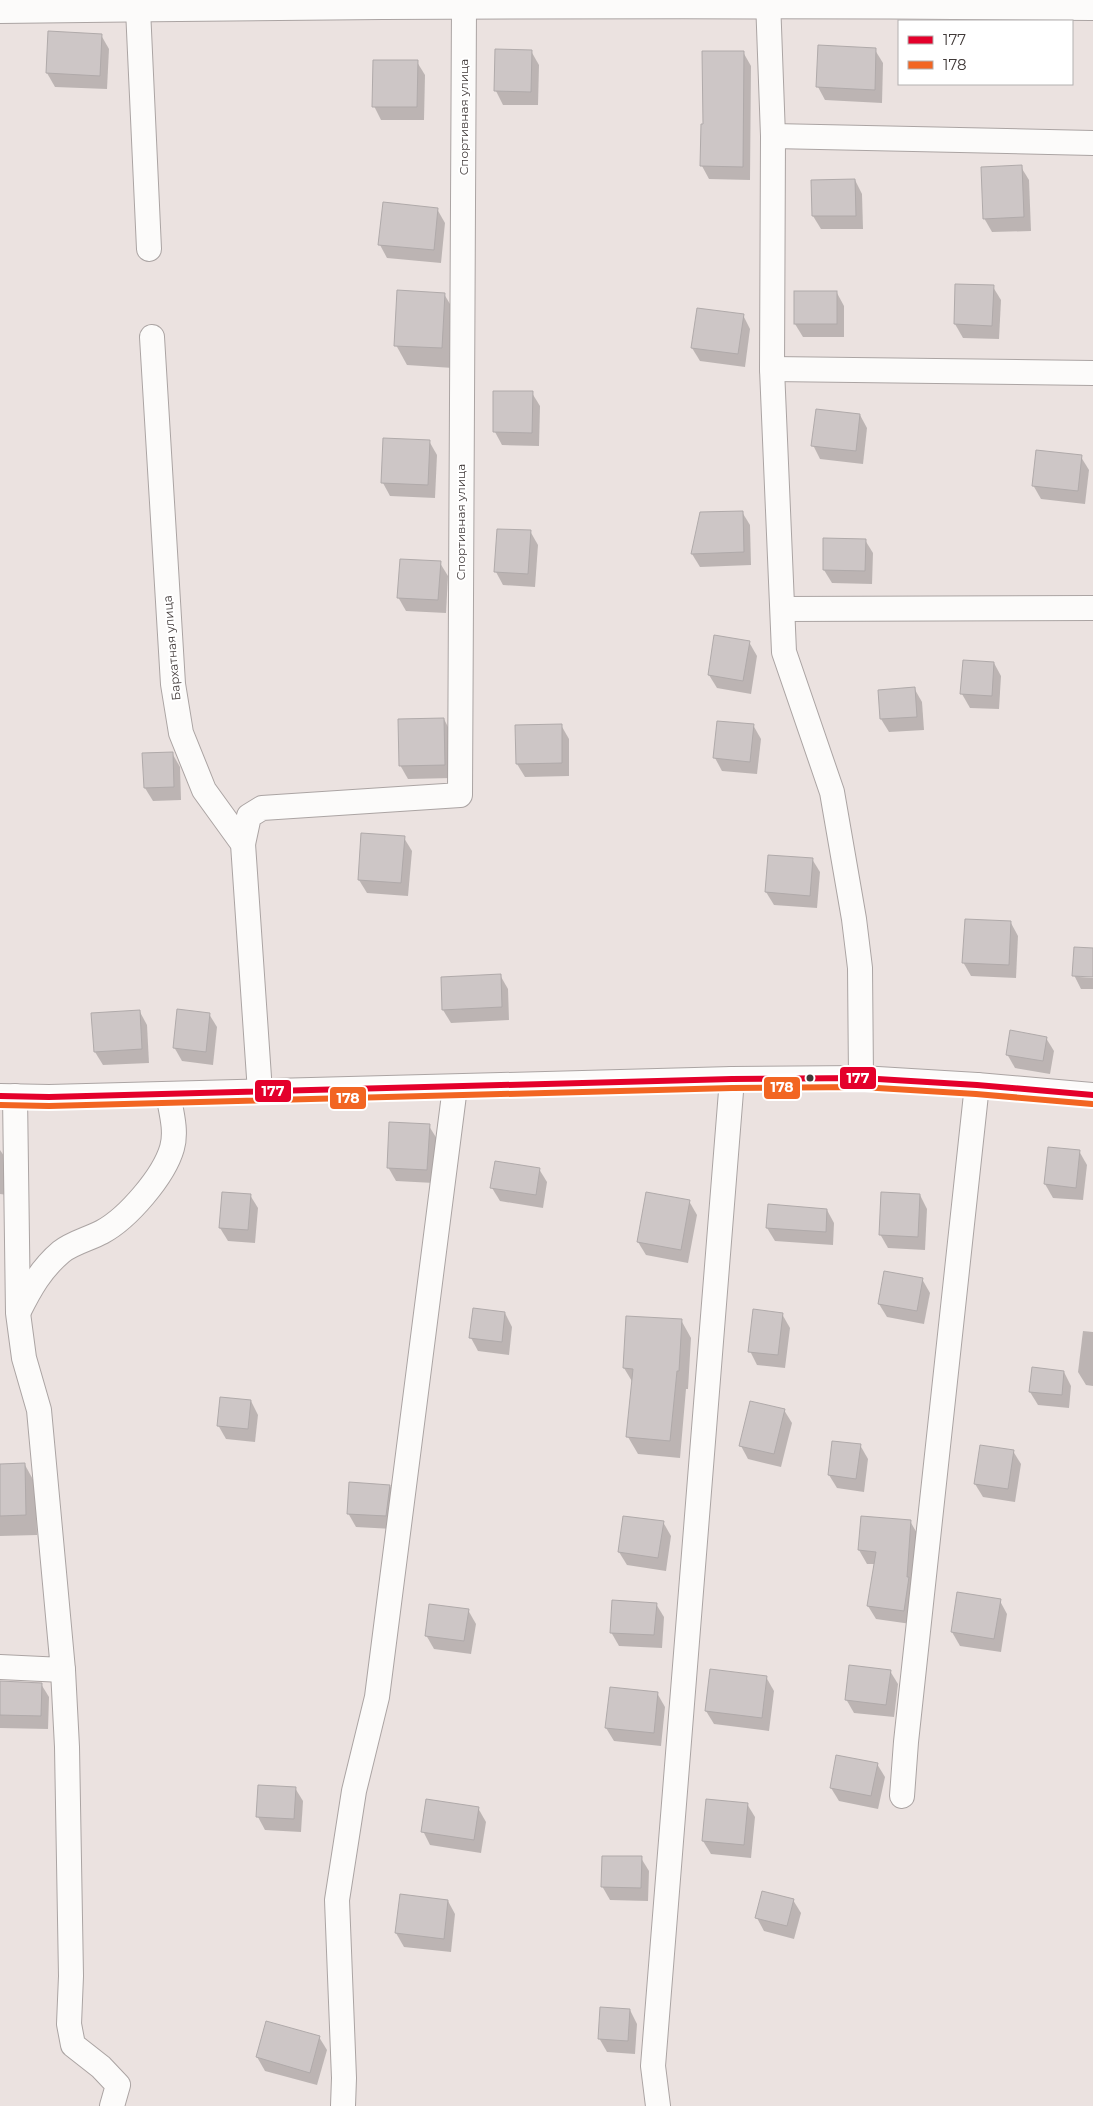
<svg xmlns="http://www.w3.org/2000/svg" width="1093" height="2106" font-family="Montserrat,sans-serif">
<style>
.shadow{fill:#0003}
.building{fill:#cdc6c6;stroke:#b0aaaa}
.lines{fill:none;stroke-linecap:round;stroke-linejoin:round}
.street-casing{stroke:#aba4a3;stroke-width:26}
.street{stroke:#fcfbfa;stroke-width:24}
.bus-1-casing{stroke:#fff;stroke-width:10}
.bus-2-casing{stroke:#fff;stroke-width:10}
.bus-1{stroke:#e4002b;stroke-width:6}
.bus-2{stroke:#f26522;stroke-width:6}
.bus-dot{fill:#403938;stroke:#fff;stroke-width:2}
.labels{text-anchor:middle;stroke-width:4;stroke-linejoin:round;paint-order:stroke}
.street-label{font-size:12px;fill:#403938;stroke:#fff}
.line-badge{stroke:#fff;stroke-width:2}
.badge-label{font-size:14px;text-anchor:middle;font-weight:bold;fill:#fff}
</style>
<rect width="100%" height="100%" fill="#ebe2e0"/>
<g class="shadow">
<path d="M49 33 101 35 109 49 107 89 55 87 47 73Z"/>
<path d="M875 50 883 63 882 103 825 100 818 87Z"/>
<path d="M496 51H531L539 65 538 105H503L496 91Z"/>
<path d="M743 52 751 66 750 180 709 179 702 166V125H704Z"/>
<path d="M417 62 425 75 424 120H381L374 106Z"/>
<path d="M1021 167 1029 180 1031 231 992 232 984 218Z"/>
<path d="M855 180 862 194 863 229H821L813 216 812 181Z"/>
<path d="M437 209 445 223 441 263 387 258 380 245Z"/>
<path d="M957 285 993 287 1001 300 999 339 963 338 955 324Z"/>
<path d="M837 293 844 306V337H803L795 324Z"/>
<path d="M444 294 456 314 453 368 407 365 396 345Z"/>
<path d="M743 315 750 329 745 367 700 361 692 348Z"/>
<path d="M495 392 532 393 540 406 539 446 502 445 495 432Z"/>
<path d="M860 415 867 428 863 464 820 459 813 445Z"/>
<path d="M429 441 437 455 435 498 390 496 383 483Z"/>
<path d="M1081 457 1089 470 1085 504 1041 499 1033 485Z"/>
<path d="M742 512 750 525 751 565 700 567 692 554Z"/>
<path d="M530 531 538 545 535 587 503 585 496 572Z"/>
<path d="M865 540 873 553 872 584 832 583 824 570Z"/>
<path d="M440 563 448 576 446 613 406 611 398 597Z"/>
<path d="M749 642 757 656 751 694 717 688 709 675Z"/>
<path d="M964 661 994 663 1001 676 999 709 970 708 962 694Z"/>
<path d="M914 688 922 702 924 730 889 732 881 719Z"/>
<path d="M444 719 451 733 452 778 408 779 400 765Z"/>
<path d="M561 725 569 739V776L525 777 517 764Z"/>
<path d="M753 725 761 739 757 774 722 771 715 758Z"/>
<path d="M172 753 180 767 181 800 153 801 145 788Z"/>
<path d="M404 838 412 851 408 896 367 893 359 880Z"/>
<path d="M812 859 820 872 817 908 774 905 766 892Z"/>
<path d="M1011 923 1018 936 1016 978 971 976 963 962Z"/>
<path d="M1093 949V976L1080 975V977L1093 978V989H1081L1074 975Z"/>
<path d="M500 975 508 989 509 1020 451 1023 443 1010Z"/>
<path d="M140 1012 147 1025 149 1063 103 1065 95 1052Z"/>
<path d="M209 1014 217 1027 213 1065 182 1061 174 1047Z"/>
<path d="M1046 1038 1054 1051 1050 1074 1015 1068 1007 1054Z"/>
<path d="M429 1126 437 1139 434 1183 396 1181 388 1167Z"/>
<path d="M0 1150 9 1163 8 1195 0 1194Z"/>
<path d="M1079 1151 1087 1165 1083 1200 1053 1198 1045 1184Z"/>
<path d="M539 1169 547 1182 543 1208 500 1201 492 1188Z"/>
<path d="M250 1195 258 1208 255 1243 228 1241 220 1228Z"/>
<path d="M920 1195 927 1209 925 1250 888 1248 880 1234Z"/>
<path d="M689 1201 697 1215 688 1263 646 1255 638 1242Z"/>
<path d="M827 1210 834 1223 833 1245 775 1241 767 1228Z"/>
<path d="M922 1279 930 1293 924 1324 887 1317 879 1304Z"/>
<path d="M505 1313 512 1327 509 1355 478 1351 471 1338Z"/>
<path d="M782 1314 790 1328 785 1368 757 1365 750 1351Z"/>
<path d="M681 1320 691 1338 688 1389H686L680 1458 638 1454 628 1437 633 1383 624 1368Z"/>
<path d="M1083 1331 1093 1332V1386L1086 1385 1078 1372Z"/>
<path d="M1064 1372 1071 1386 1069 1408 1038 1405 1030 1392Z"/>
<path d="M251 1401 258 1415 255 1442 226 1439 218 1425Z"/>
<path d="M784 1410 792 1423 781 1467 748 1459 741 1446Z"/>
<path d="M860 1445 868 1459 864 1492 837 1488 829 1475Z"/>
<path d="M1013 1451 1021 1464 1015 1502 983 1497 975 1484Z"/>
<path d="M0 1465H25L36 1485 37 1535 0 1536Z"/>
<path d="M390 1486 397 1499 393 1529 356 1527 348 1513Z"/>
<path d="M910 1521 918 1535 911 1624 876 1619 868 1606 875 1564H867L859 1550Z"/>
<path d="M663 1522 671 1536 666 1571 627 1565 619 1552Z"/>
<path d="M1000 1601 1007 1614 1001 1652 960 1646 952 1632Z"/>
<path d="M656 1604 664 1617 662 1648 619 1646 611 1632Z"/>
<path d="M468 1610 476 1624 471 1654 434 1649 426 1635Z"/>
<path d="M890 1671 898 1684 894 1717 854 1713 846 1699Z"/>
<path d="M766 1677 774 1691 769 1731 714 1724 706 1711Z"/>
<path d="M41 1684 49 1697 48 1729 0 1728V1691Z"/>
<path d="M657 1693 665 1707 661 1746 614 1741 606 1728Z"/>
<path d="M877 1764 885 1777 878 1809 839 1801 831 1788Z"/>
<path d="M295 1788 303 1801 301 1832 265 1830 258 1817Z"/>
<path d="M747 1804 755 1817 751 1858 711 1854 703 1841Z"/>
<path d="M478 1808 486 1822 481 1853 430 1845 423 1831Z"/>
<path d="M641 1858 649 1871 648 1901 610 1900 602 1886Z"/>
<path d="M401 1896 448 1901 455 1914 451 1952 404 1947 396 1933Z"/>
<path d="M793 1900 801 1913 794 1939 764 1931 757 1918Z"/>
<path d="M630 2010 637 2024 635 2054 607 2052 599 2038Z"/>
<path d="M319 2037 327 2050 317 2085 265 2071 257 2057Z"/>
</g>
<g class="building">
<path d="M48 31 102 34 100 76 46 73Z"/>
<path d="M818 45 876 48 875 90 816 87Z"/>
<path d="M495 49 532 50 531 92 494 91Z"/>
<path d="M702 51H744L743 167 700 166 701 124H703Z"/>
<path d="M373 60H418L417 107H372Z"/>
<path d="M1022 165 1024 217 983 219 981 167Z"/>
<path d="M855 179 856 216H812L811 180Z"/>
<path d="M383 202 438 208 434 250 378 245Z"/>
<path d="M955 284 994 285 992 326 954 324Z"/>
<path d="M397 290 445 293 442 348 394 346Z"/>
<rect x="794" y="291" width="43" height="33"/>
<path d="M697 308 744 314 738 354 691 348Z"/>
<path d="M493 391H533L532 433 493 432Z"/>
<path d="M816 409 860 414 856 451 811 446Z"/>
<path d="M383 438 430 440 428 485 381 483Z"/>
<path d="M1036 450 1082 455 1078 491 1032 486Z"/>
<path d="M743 511 744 552 691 554 700 512Z"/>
<path d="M497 529 531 530 528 574 494 572Z"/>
<path d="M823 538 866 539 865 571 823 570Z"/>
<path d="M400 559 441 561 438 600 397 598Z"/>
<path d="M714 635 750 641 743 681 708 675Z"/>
<path d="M963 660 994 662 992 696 960 694Z"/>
<path d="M915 687 917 717 880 719 878 690Z"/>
<path d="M444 718 445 765 399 766 398 719Z"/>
<path d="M717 721 754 724 750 762 713 758Z"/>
<path d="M562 724V763L516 764 515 725Z"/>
<path d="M173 752 174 787 144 788 142 753Z"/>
<path d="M361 833 405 836 401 883 358 880Z"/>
<path d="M768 855 813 858 810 896 765 892Z"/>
<path d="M965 919 1011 921 1009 965 962 963Z"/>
<path d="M1074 947 1093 948V977L1072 976Z"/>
<path d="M501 974 502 1007 442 1010 441 977Z"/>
<path d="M177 1009 210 1013 206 1052 173 1048Z"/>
<path d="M140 1010 142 1049 94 1052 91 1013Z"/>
<path d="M1010 1030 1047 1037 1043 1061 1006 1055Z"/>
<path d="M389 1122 430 1124 427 1170 387 1168Z"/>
<path d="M1048 1147 1080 1150 1076 1188 1044 1184Z"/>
<path d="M495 1161 540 1168 536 1195 490 1188Z"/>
<path d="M222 1192 251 1194 248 1230 219 1228Z"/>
<path d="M646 1192 690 1200 681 1250 637 1242Z"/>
<path d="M881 1192 920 1194 918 1237 879 1235Z"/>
<path d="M768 1204 827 1209 826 1232 766 1228Z"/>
<path d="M884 1271 923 1278 917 1311 878 1304Z"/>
<path d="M473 1308 505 1312 502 1342 469 1338Z"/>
<path d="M753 1309 783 1313 778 1355 748 1352Z"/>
<path d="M626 1316 682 1319 679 1371H677L670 1441 626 1437 633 1369 623 1368Z"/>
<path d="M1032 1367 1064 1371 1062 1395 1029 1392Z"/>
<path d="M220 1397 251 1400 248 1429 217 1426Z"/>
<path d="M750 1401 785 1409 774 1454 739 1446Z"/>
<path d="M832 1441 861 1444 856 1479 828 1475Z"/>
<path d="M980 1445 1014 1450 1008 1489 974 1484Z"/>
<path d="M25 1463 26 1515 0 1516V1464Z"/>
<path d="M349 1482 390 1485 386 1516 347 1514Z"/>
<path d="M623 1516 664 1521 658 1558 618 1552Z"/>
<path d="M861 1516 911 1520 907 1577H909L904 1611 867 1606 876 1552 858 1550Z"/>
<path d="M957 1592 1001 1599 994 1639 951 1632Z"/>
<path d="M612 1600 657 1603 654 1635 610 1633Z"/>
<path d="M429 1604 469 1609 464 1641 425 1636Z"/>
<path d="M849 1665 891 1670 886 1705 845 1700Z"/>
<path d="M710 1669 767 1676 762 1718 705 1711Z"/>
<path d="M0 1681 42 1683 41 1716 0 1715Z"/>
<path d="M610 1687 658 1692 654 1733 605 1728Z"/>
<path d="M836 1755 878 1763 871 1796 830 1788Z"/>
<path d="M258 1785 296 1787 294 1819 256 1817Z"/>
<path d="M426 1799 479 1807 474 1840 421 1832Z"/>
<path d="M706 1799 748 1803 744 1845 702 1841Z"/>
<path d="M602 1856H642L641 1888 601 1887Z"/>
<path d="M762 1891 794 1899 787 1926 755 1918Z"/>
<path d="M400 1894 448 1900 444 1939 395 1933Z"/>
<path d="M600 2007 630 2009 628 2041 598 2039Z"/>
<path d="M266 2021 320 2036 310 2073 256 2057Z"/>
</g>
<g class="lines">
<defs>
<g id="street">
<path d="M768 0 773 136 772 369 784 652 832 792 854 919 860 968 861 1078"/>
<path d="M138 9 149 249"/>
<path d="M0 11C364 6 729 5 1093 8"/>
<path d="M773 136 1093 143"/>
<path d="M152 337 173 684 181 733 204 790 243 844 260 1092"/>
<path d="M772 369 1093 373"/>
<path d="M783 609 1093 608"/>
<path d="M243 844 249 816 262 808 460 795 464 7"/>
<path d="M0 1096 49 1097 732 1079 861 1078 977 1085 1093 1095"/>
<path d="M19 1311C30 1289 41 1269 61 1252 72 1243 89 1239 102 1232 128 1218 164 1176 172 1148 177 1131 171 1111 168 1094"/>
<path d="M0 1667 63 1670 39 1410 24 1358 18 1313 15 1096"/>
<path d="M63 1670 67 1747 71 1976 69 2024 73 2045 101 2067 118 2085 112 2106"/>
<path d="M902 1796 906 1742 977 1085"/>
<path d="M343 2106 344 2078 337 1900 354 1791 377 1697 455 1087"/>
<path d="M658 2106 653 2066 732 1079"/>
</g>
</defs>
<use href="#street" class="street-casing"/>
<use href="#street" class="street"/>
<defs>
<path id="bus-1" d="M0 1096 49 1097 732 1079 861 1078 977 1085 1093 1095"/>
<path id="bus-2" d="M0 1105 49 1106 732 1088 861 1087 976 1094 1092 1104"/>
</defs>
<use href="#bus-1" class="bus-1-casing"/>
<use href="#bus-2" class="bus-2-casing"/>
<use href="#bus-1" class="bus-1"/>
<use href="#bus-2" class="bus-2"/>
</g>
<circle class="bus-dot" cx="810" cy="1078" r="4.5"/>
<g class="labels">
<g class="street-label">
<text transform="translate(464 117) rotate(-90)" y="4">Спортивная улица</text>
<text transform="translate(461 522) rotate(-90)" y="4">Спортивная улица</text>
<text transform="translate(172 648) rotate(-95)" y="4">Бархатная улица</text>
</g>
</g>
<g class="line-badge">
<rect x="839" y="1066" width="38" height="24" rx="5" fill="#e4002b"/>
<rect x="763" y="1076" width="38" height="24" rx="5" fill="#f26522"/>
<rect x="254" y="1079" width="38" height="24" rx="5" fill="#e4002b"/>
<rect x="329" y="1086" width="38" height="24" rx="5" fill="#f26522"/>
</g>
<g class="badge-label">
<text x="858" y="1083">177</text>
<text x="782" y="1092">178</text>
<text x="273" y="1096">177</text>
<text x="348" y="1103">178</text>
</g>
<rect x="898" y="20" width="175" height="65" fill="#ffffff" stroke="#b3b0af"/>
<rect x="908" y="36" width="25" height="8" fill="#e4002b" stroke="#b3b0af"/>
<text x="943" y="45" font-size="15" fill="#403938">177</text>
<rect x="908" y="61" width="25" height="8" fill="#f26522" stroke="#b3b0af"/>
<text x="943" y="70" font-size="15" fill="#403938">178</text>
</svg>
